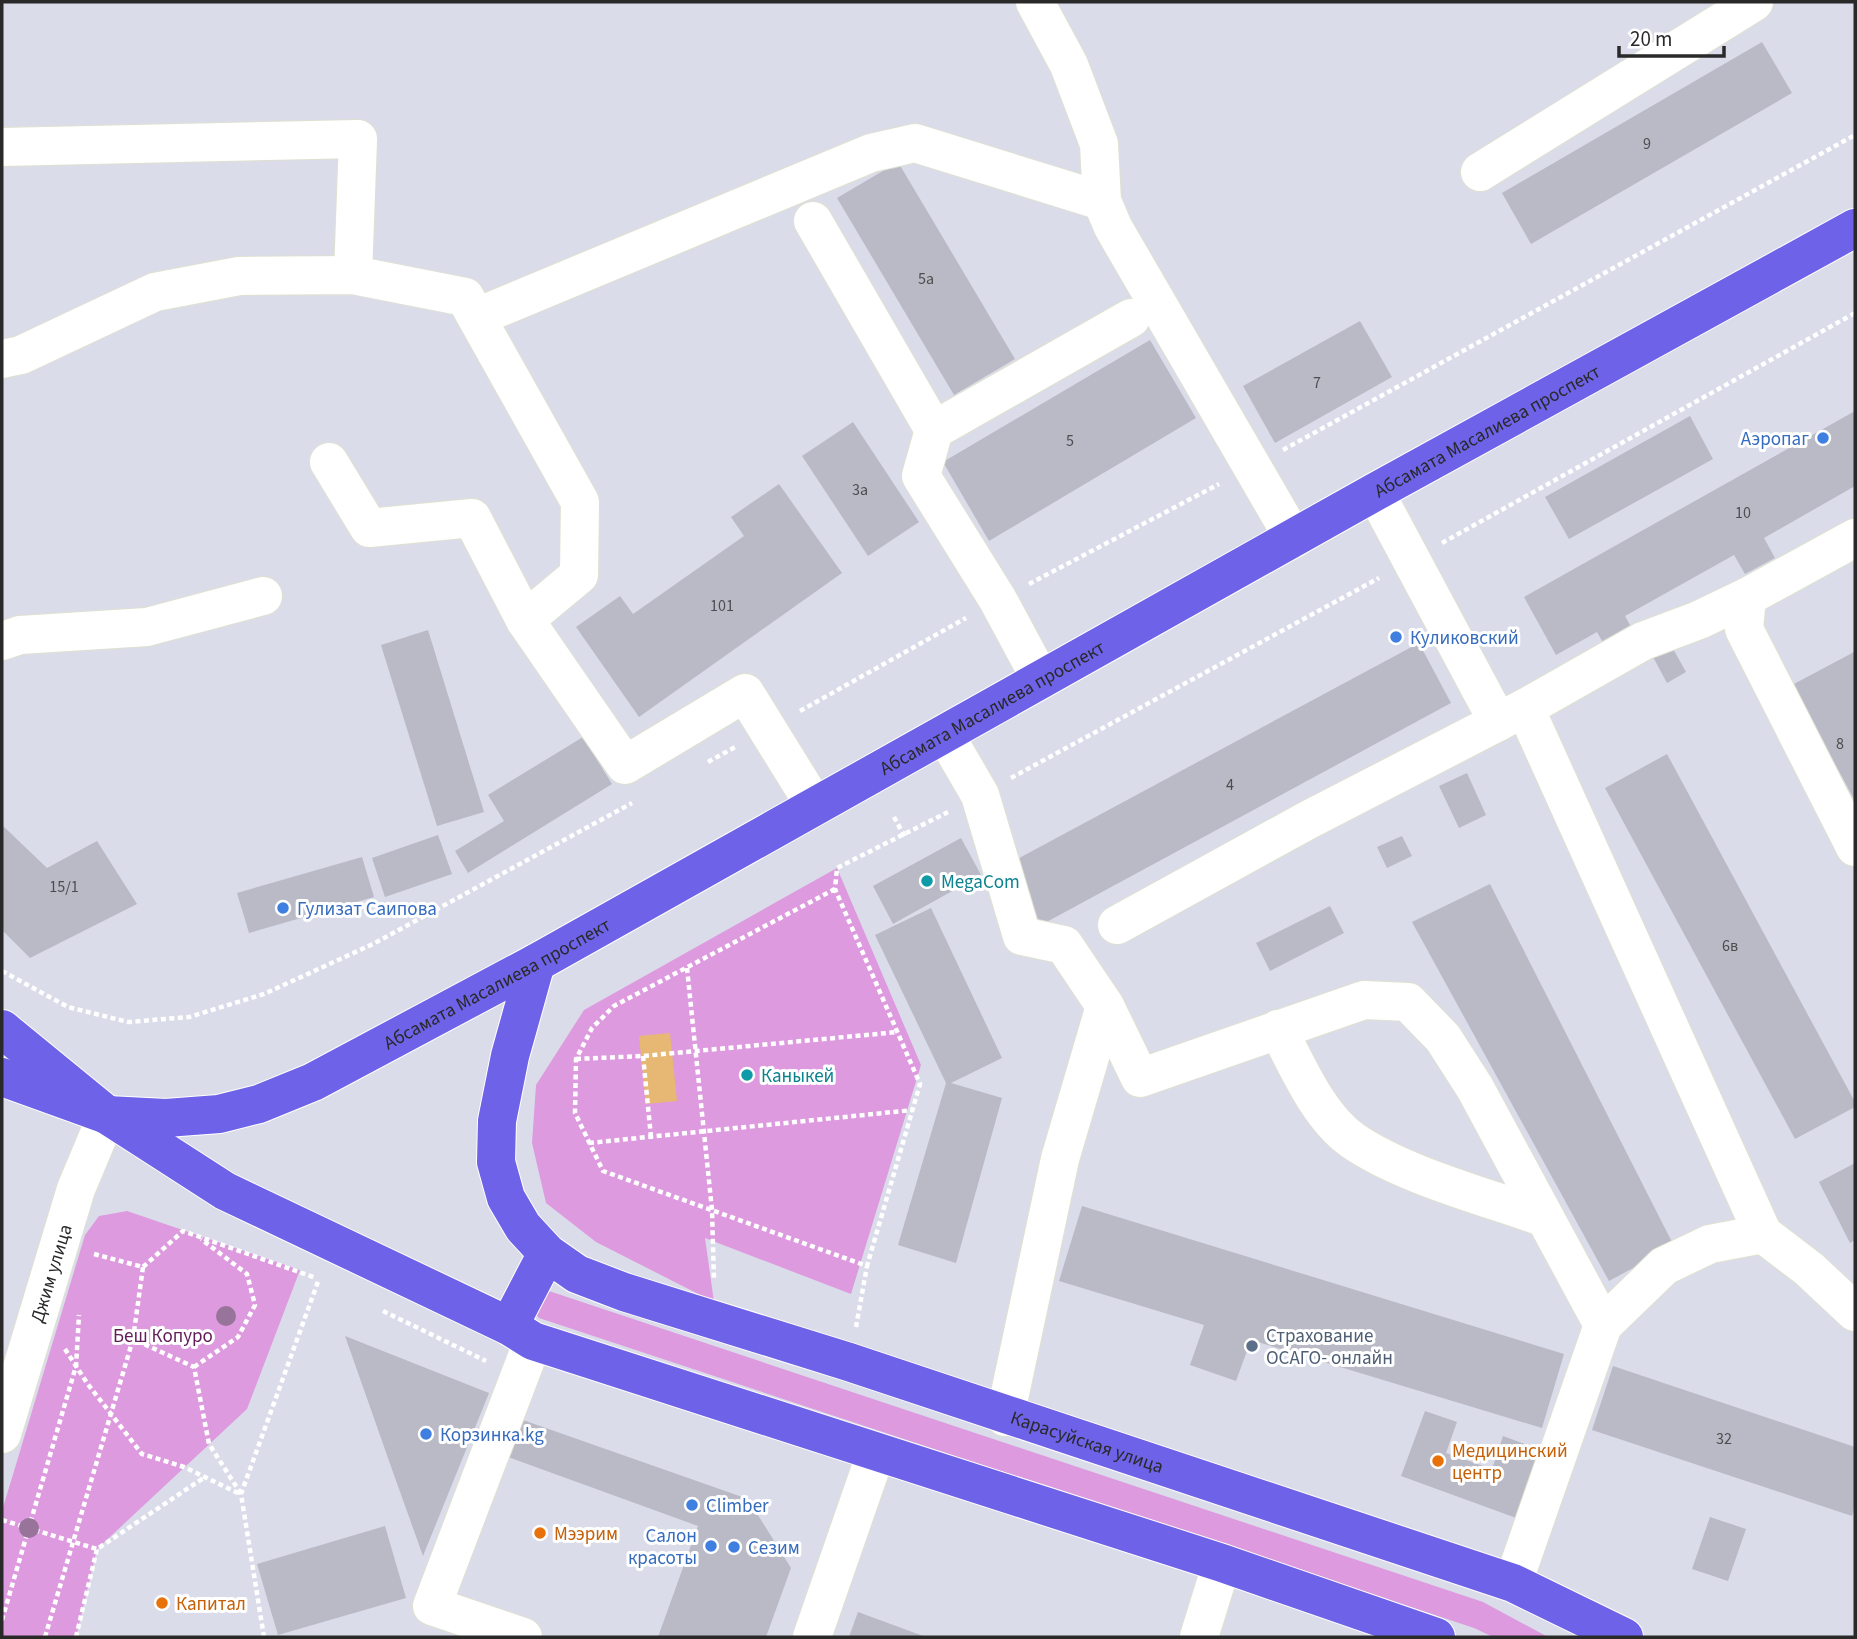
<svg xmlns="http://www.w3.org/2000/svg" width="1857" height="1639" font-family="'Source Sans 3',sans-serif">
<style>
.green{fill:#dd9ade}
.water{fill:#e7b873}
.building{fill:#babac6}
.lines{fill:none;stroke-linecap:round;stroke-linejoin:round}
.minor-casing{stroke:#dfe1d0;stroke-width:40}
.major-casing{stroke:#fff;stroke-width:40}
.path{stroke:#fff;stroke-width:4.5;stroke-dasharray:5 3.5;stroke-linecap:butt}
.minor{stroke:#fff;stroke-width:38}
.major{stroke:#6e62e8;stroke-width:38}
.tree{fill:#98739a}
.shop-dot{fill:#3f7fe0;stroke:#fff;stroke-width:2.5}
.culture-dot{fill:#0f9aa8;stroke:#fff;stroke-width:2.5}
.service-dot{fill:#5c6f8a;stroke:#fff;stroke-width:2.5}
.food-dot{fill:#e8710a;stroke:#fff;stroke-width:2.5}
.labels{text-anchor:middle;stroke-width:6;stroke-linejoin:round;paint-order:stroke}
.number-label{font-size:16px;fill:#4d4d50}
.street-label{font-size:19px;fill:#292929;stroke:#fff}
.shop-label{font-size:19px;fill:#366cbe;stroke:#fff;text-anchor:start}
.culture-label{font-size:19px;fill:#0d838f;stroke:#fff;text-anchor:start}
.park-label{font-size:19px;fill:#611d59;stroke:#fff}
.service-label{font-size:19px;fill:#4e5e75;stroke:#fff;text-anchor:start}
.food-label{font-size:19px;fill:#c56008;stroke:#fff;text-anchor:start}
</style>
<rect width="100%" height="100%" fill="#dbdcea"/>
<g class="green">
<path d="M837 868 921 1065 851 1294 705 1238 714 1302 596 1242 546 1203 532 1143 536 1085 584 1010Z"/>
<path d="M127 1211 300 1270 247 1409 97 1549 76 1637H2V1511L85 1235 99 1216Z"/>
<path d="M546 1290 1483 1602 1548 1637H1493L1474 1628 539 1318 532 1310Z"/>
</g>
<path class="water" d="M670 1033 677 1101 646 1104 639 1036Z"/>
<g class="building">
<path d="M1762 42 1792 93 1531 244 1502 193Z"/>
<path d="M898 162 1015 359 954 395 837 198Z"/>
<path d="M1360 321 1392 377 1275 443 1243 386Z"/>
<path d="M1150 340 1196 418 989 541 943 462Z"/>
<path d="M1855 411V486L1764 538 1775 558 1745 574 1734 555 1625 616 1634 632 1606 648 1597 632 1556 655 1524 597Z"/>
<path d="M1690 416 1713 459 1569 539 1545 497Z"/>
<path d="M853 422 919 522 868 556 802 456Z"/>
<path d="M779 484 842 573 639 717 576 627 620 596 633 614 744 536 731 517Z"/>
<path d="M428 630 484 812 437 826 381 645Z"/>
<path d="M1419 643 1451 703 1041 925 1008 864Z"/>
<path d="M1672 647 1686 672 1667 683 1653 657Z"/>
<path d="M1854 652 1855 654V801L1792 685Z"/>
<path d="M583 737 612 784 468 873 455 851 504 821 488 795Z"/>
<path d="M1667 754 1855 1102V1107L1795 1139 1605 788Z"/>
<path d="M1467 773 1486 815 1459 828 1439 786Z"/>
<path d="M2 825 47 868 97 841 137 904 30 958 2 930Z"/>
<path d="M438 835 452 874 385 897 372 858Z"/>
<path d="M1402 836 1412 856 1387 868 1377 847Z"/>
<path d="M961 838 981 875 893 924 873 886Z"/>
<path d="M362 857 374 897 249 933 237 893Z"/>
<path d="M1490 884 1674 1246 1609 1281 1412 922Z"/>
<path d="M1330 906 1344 933 1270 971 1256 943Z"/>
<path d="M931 908 1002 1058 951 1083 1002 1098 956 1263 898 1245 946 1083 875 935Z"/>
<path d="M1855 1163V1240L1850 1243 1819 1182Z"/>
<path d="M1082 1206 1564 1354 1542 1428 1251 1340 1236 1381 1190 1365 1204 1325 1059 1281Z"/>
<path d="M345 1336 489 1393 423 1556 394 1475Z"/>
<path d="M1613 1366 1855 1447V1506L1852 1516 1592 1430Z"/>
<path d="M1425 1411 1457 1422 1446 1453 1492 1469 1503 1436 1544 1451 1519 1519 1401 1476Z"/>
<path d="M523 1420 748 1499 791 1568 766 1637H658L698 1526 508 1457Z"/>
<path d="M1710 1517 1746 1529 1728 1581 1692 1569Z"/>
<path d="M385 1526 406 1598 278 1635 257 1564Z"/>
<path d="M858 1612 926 1637H849Z"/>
</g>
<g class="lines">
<defs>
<g id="minor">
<path d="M1035 2 1069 65 1099 144 1102 201 1113 227 1294 539"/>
<path d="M2 147 358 139 353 275"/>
<path d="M1480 172 1754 2"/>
<path d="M813 221 934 430"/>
<path d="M477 317 871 153 915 143 1102 201"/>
<path d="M2 359 21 355 155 292 239 276 353 275 465 297 580 502 579 575 525 620"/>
<path d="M329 462 369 528 472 518 525 620 625 765 745 693 815 806"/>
<path d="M1375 492 1498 722"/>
<path d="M1855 538 1747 597 1744 629 1855 847"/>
<path d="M2 641 20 635 147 627 263 596"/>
<path d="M1041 680 998 600 921 476 934 430 1131 318"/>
<path d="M1525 708 1763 1234"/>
<path d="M944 733 980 795 1022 936 1064 945 1105 1006 1060 1159 1005 1417"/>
<path d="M1117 925 1308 820 1525 708 1643 641 1699 620 1747 597"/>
<path d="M1105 1006 1140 1078 1364 1000 1408 1002 1443 1038 1475 1088 1603 1325"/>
<path d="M1278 1029C1297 1065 1318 1116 1352 1140 1402 1175 1487 1197 1545 1218"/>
<path id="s1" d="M2 1434 76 1189 107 1115"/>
<path d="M1513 1583 1603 1325 1664 1266 1710 1244 1763 1234 1809 1269 1855 1312"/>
<path d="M523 1637 432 1606 533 1341"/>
<path d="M812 1637 876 1453"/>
<path d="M1199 1637 1222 1563"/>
</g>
<g id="major">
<path id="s2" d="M536 963 510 1056 497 1121 496 1162 506 1198 523 1227 547 1253 577 1274 624 1292 849 1362 1513 1583 1624 1637"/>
<path d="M2 1029 107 1115 225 1191 509 1326 533 1341 1222 1563 1436 1637"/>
<path id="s3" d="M2 1077 107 1115 166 1118 219 1114 259 1104 313 1082 536 963 1375 492 1855 228"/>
<path d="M509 1326 547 1253"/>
</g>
</defs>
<use href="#minor" class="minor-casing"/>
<use href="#major" class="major-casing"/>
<g class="path">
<path d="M1283 450 1855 135"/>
<path d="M1442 543 1855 313"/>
<path d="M1029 584 1219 484"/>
<path d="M800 711 966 618"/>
<path d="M708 762 737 746"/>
<path d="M1011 778 1379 578"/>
<path d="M894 817 905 837"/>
<path d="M835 889 614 1006 592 1028 576 1059 575 1113 603 1171 867 1266 920 1084 835 889 837 868 948 812"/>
<path d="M687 968 712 1210 714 1281"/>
<path d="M2 971 68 1007 128 1022 189 1017 264 994 373 944 632 803"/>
<path d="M643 1056 651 1137"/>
<path d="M576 1059 643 1056 898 1032"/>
<path d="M589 1143 913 1110"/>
<path d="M94 1254 143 1267 133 1339 194 1367 209 1444 241 1494"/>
<path d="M143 1267 183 1231 316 1278"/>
<path d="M383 1311 486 1361"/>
<path d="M856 1327 867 1266"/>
<path d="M65 1349 87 1383 142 1454 184 1467 240 1494"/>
<path d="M194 1367 238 1337 255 1305 247 1274 201 1239"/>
<path d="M2 1520 97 1549 205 1477"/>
<path d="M2 1620 76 1366 79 1315"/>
<path d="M45 1637 133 1339"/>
<path d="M76 1637 97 1549"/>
<path d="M264 1637 241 1494 319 1279"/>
</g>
<use href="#minor" class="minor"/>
<use href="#major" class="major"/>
</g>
<g class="tree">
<circle cx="226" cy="1316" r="10"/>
<circle cx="29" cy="1528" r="10"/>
</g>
<g class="shop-dot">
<circle cx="1823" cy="438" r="7"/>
<circle cx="1396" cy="637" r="7"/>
<circle cx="283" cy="908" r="7"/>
<circle cx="426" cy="1434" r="7"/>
<circle cx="692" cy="1505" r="7"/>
<circle cx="711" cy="1546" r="7"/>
<circle cx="734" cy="1547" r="7"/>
</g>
<g class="culture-dot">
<circle cx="927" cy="881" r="7"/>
<circle cx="747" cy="1075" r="7"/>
</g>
<circle class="service-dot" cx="1252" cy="1346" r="7"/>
<g class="food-dot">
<circle cx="1438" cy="1461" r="7"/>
<circle cx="540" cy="1533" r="7"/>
<circle cx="162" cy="1603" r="7"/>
</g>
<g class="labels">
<g class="number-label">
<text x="1647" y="149">9</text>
<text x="926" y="284">5а</text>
<text x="1317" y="388">7</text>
<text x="1070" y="446">5</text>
<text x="860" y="495">3а</text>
<text x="1743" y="518">10</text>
<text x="722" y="611">101</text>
<text x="1840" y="749">8</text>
<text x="1230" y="790">4</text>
<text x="64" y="892">15/1</text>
<text x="1730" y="951">6в</text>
<text x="1724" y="1444">32</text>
</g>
<g class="street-label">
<text dy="7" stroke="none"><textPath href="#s3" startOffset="1666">Абсамата Масалиева проспект</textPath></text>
<text dy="7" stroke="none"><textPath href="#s3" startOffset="1099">Абсамата Масалиева проспект</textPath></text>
<text dy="7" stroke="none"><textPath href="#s3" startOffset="532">Абсамата Масалиева проспект</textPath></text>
<text dy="7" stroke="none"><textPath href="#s1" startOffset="168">Джим улица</textPath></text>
<text dy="7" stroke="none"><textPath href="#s2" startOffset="884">Карасуйская улица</textPath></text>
</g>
<g class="shop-label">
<text x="1809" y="445" text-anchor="end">Аэропаг</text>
<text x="1410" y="644">Куликовский</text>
<text x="297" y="915">Гулизат Саипова</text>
<text x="440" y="1441">Корзинка.kg</text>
<text x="706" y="1512">Climber</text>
<text x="697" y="1542" text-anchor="end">Салон<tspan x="697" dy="22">красоты</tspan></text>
<text x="748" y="1554">Сезим</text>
</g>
<g class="culture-label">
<text x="941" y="888">MegaCom</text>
<text x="761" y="1082">Каныкей</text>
</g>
<g class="park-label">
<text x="163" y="1342">Беш Копуро</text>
</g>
<g class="service-label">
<text x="1266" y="1342">Страхование<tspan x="1266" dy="22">ОСАГО- онлайн</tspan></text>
</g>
<g class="food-label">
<text x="1452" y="1457">Медицинский<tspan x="1452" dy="22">центр</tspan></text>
<text x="554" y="1540">Мээрим</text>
<text x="176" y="1610">Капитал</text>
</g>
</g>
<rect width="1857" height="1639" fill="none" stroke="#292929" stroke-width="7"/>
<path d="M1619 46v10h105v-10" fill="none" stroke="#292929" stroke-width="3.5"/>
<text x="1630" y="46" font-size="21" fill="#292929" stroke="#ffffff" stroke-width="5" paint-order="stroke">20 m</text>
</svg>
